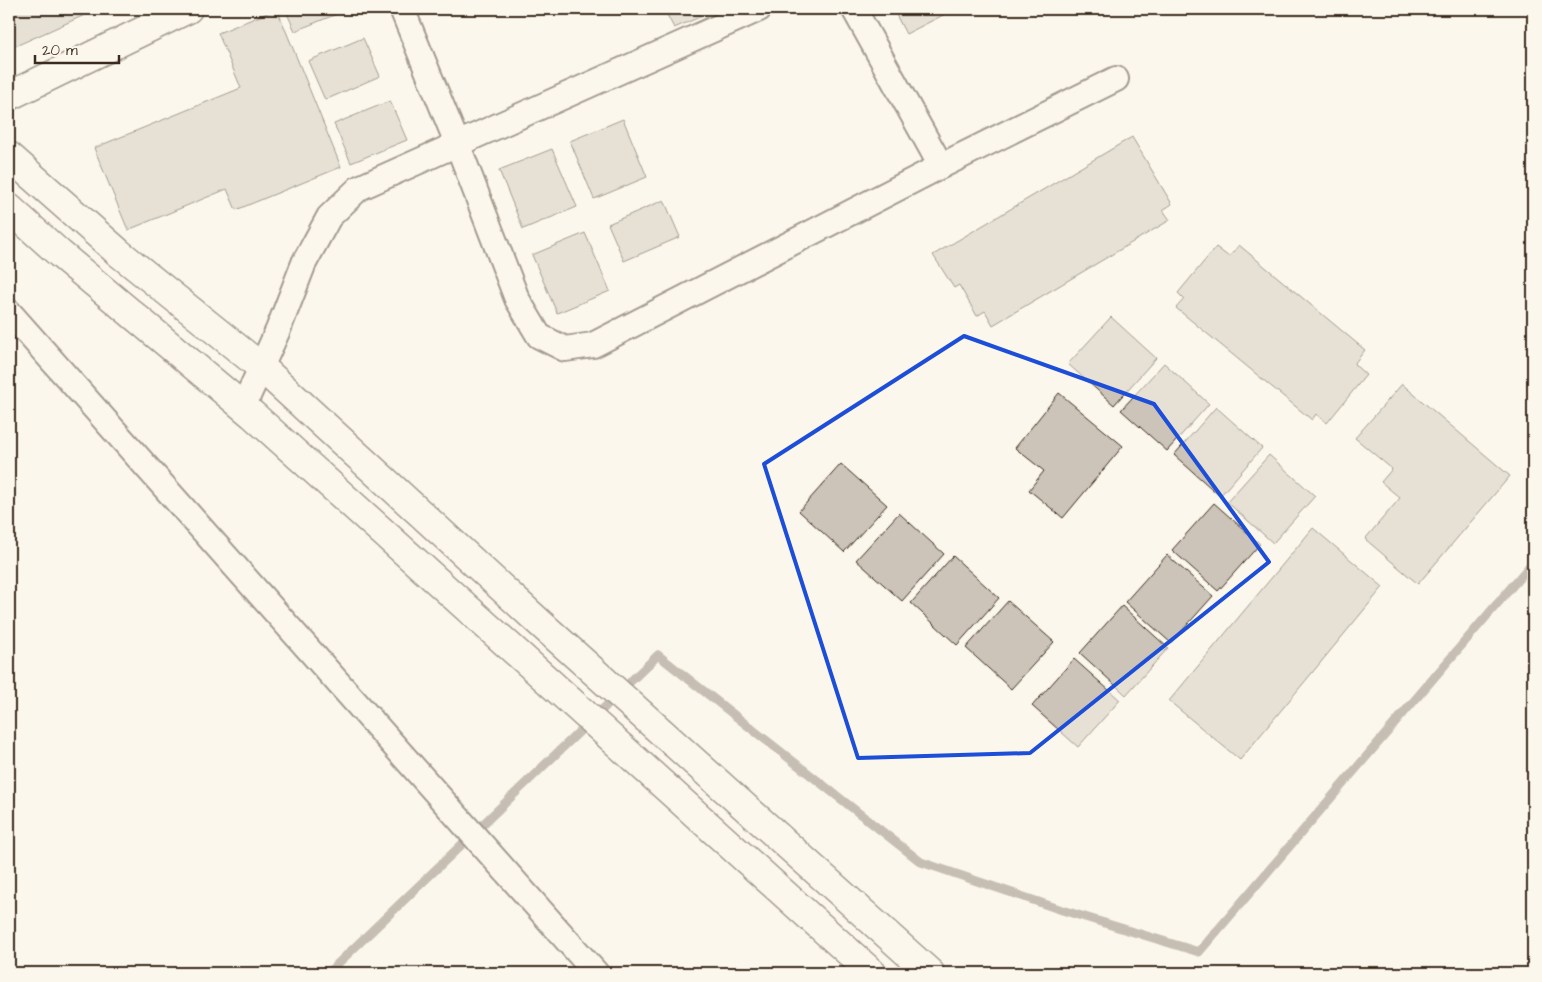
<svg xmlns="http://www.w3.org/2000/svg" width="1542" height="982" font-family="'Architects Daughter',sans-serif">
<style>
.lines{fill:none;stroke-linecap:round;stroke-linejoin:round}
.stream{stroke:#85796d;stroke-width:9}
.building{fill:#ccc4b9;stroke:#3b2a1e}
.minor-casing{stroke:#3b2a1e;stroke-width:28}
.secondary-casing{stroke:#3b2a1e;stroke-width:31}
.trunk-casing{stroke:#3b2a1e;stroke-width:31}
.minor{stroke:#fbf7ec;stroke-width:24}
.secondary{stroke:#fbf7ec;stroke-width:28}
.trunk{stroke:#fbf7ec;stroke-width:28}
.marked{fill:none;stroke:#1d4ed8;stroke-width:4;stroke-linejoin:round}
</style>
<rect width="100%" height="100%" fill="#fbf7ec"/>
<filter id="ink" filterUnits="userSpaceOnUse"><feTurbulence type="fractalNoise" baseFrequency=".02" numOctaves="2"/><feDisplacementMap in="SourceGraphic" scale="10" xChannelSelector="R" yChannelSelector="G"/><feConvolveMatrix kernelMatrix="1 2 1 2 8 2 1 2 1" color-interpolation-filters="sRGB"/></filter>
<g filter="url(#ink)">
<g class="lines">
<g class="stream">
<path d="M631 681 658 655 921 862 1062 910 1199 952 1533 562"/>
<path d="M328 973 606 706"/>
</g>
</g>
<g class="building">
<path d="M9 9H98L9 49Z"/>
<path d="M277 9 341 167 236 210 227 189 128 230 94 148 241 88 218 33Z"/>
<path d="M285 9H349L295 31Z"/>
<path d="M664 9H696L700 17 674 28Z"/>
<path d="M893 9H955L906 34Z"/>
<path d="M363 38 380 76 325 100 308 61Z"/>
<path d="M390 101 407 140 351 163 334 124Z"/>
<path d="M623 119 647 177 594 199 570 141Z"/>
<path d="M1132 137 1172 204 1163 210 1170 220 993 325 985 311 977 316 959 285 954 288 933 255Z"/>
<path d="M552 149 577 207 523 229 499 170Z"/>
<path d="M664 200 680 237 624 261 608 224Z"/>
<path d="M585 233 610 291 557 313 532 255Z"/>
<path d="M1239 245 1365 350 1354 364 1366 375 1327 423 1316 414 1312 420 1176 308 1184 299 1178 293 1216 247 1229 257Z"/>
<path d="M1111 317 1156 358 1114 405 1068 364Z"/>
<path d="M1164 363 1209 404 1167 451 1121 410Z"/>
<path d="M1402 384 1510 476 1418 584 1365 539 1400 498 1381 482 1392 469 1355 438Z"/>
<path d="M1059 393 1123 446 1063 518 1029 490 1044 471 1015 448Z"/>
<path d="M1216 407 1262 448 1220 496 1174 455Z"/>
<path d="M1269 455 1315 496 1273 543 1227 502Z"/>
<path d="M841 464 887 505 844 552 799 511Z"/>
<path d="M1214 503 1260 544 1218 591 1172 550Z"/>
<path d="M899 513 944 554 902 601 856 560Z"/>
<path d="M1313 528 1383 587 1240 760 1169 701Z"/>
<path d="M1167 555 1213 596 1171 643 1125 602Z"/>
<path d="M953 556 999 598 957 645 911 603Z"/>
<path d="M1008 601 1054 642 1011 689 966 648Z"/>
<path d="M1122 606 1168 648 1126 695 1080 653Z"/>
<path d="M1074 659 1120 700 1078 747 1032 706Z"/>
</g>
<g class="lines">
<defs>
<g id="minor">
<path d="M402 9 457 143 517 299 539 336 565 349 593 345 941 166 1116 79"/>
<path d="M854 9 941 166"/>
<path d="M9 312 596 973"/>
<path d="M243 407 278 330 304 263 329 217 359 188 759 9"/>
</g>
<path id="secondary" d="M9 96 188 9"/>
<g id="trunk">
<path d="M9 156 119 253 261 367 541 624 930 973"/>
<path d="M9 208 60 254 253 415 872 973"/>
</g>
</defs>
<use href="#minor" class="minor-casing"/>
<use href="#secondary" class="secondary-casing"/>
<use href="#trunk" class="trunk-casing"/>
<use href="#minor" class="minor"/>
<use href="#secondary" class="secondary"/>
<use href="#trunk" class="trunk"/>
</g>
</g>
<path d="M0 0H1542V982H0ZM964 336 1154 404 1269 562 1030 753 858 758 764 464Z" fill="#fbf7ec" fill-opacity=".55" fill-rule="evenodd"/>
<path class="marked" d="M964 336 1154 404 1269 562 1030 753 858 758 764 464Z"/>
<rect width="1542" height="982" fill="none" stroke="#fbf7ec" stroke-width="30"/>
<rect x="15" y="15" width="1512" height="952" fill="none" stroke="#3b2a1e" stroke-width="2" filter="url(#ink)"/>
<path d="M35 55v8h84v-8" fill="none" stroke="#3b2a1e" stroke-width="2.5"/>
<text x="42" y="55" font-size="15" fill="#3b2a1e" stroke="#fbf7ec" stroke-width="4" paint-order="stroke">20 m</text>
</svg>
